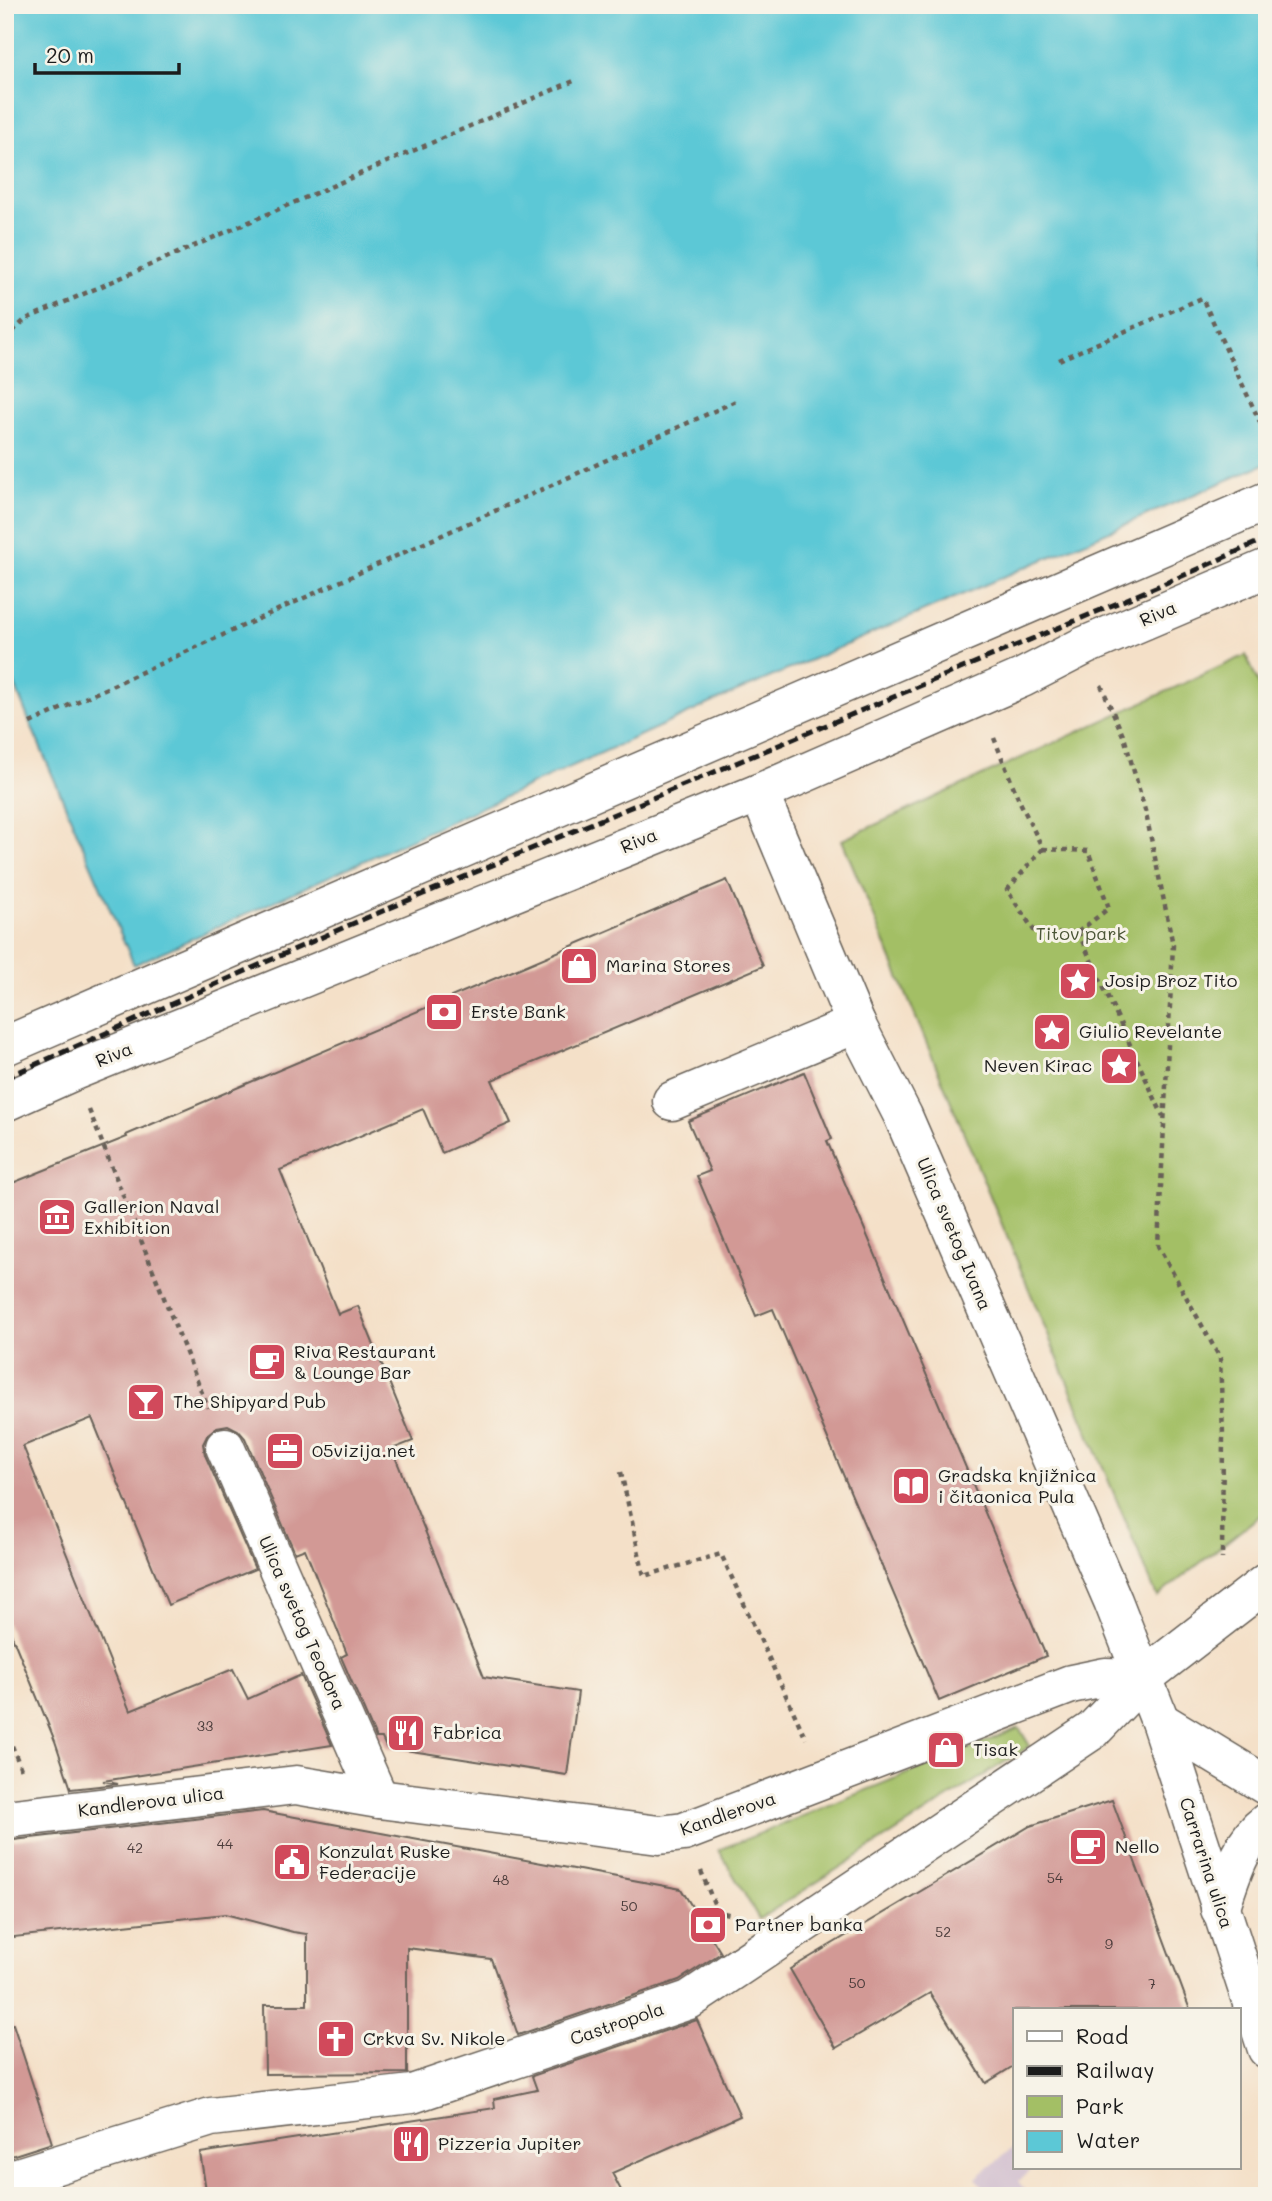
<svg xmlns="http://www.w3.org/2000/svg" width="1272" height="2201" font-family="Mali,sans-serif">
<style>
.industrial{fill:#d0bdce}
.green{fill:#a3bf65;stroke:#606e40;stroke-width:2}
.water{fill:#5cc8d6;stroke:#3c7279;stroke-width:2}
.building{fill:#d29995}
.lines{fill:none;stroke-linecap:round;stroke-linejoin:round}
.minor-casing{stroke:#686158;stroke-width:41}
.major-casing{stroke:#686158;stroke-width:41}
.path{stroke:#686158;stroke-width:4.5;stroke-dasharray:5 5;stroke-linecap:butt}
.minor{stroke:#fff;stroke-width:38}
.major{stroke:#fff;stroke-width:38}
.rail{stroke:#1c1c1c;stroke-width:5;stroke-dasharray:10 5;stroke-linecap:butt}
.labels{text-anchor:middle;stroke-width:6;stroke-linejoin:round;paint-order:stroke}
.number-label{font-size:14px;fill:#4a3b3a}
.street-label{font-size:18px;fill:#1c1c1c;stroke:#f7f3e8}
.park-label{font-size:18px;fill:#4b5536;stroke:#f7f3e8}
.poi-label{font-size:18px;fill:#1c1c1c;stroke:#f7f3e8;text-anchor:start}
</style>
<rect width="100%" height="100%" fill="#f7f3e8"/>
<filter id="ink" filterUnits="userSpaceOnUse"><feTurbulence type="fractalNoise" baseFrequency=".0143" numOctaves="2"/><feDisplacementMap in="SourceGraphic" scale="14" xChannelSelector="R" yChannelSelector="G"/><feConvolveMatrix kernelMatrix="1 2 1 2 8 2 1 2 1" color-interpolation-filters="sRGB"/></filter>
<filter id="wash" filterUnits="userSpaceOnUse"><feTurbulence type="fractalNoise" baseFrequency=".00686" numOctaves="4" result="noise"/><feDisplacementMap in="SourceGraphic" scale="28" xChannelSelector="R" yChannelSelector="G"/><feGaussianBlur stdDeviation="1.57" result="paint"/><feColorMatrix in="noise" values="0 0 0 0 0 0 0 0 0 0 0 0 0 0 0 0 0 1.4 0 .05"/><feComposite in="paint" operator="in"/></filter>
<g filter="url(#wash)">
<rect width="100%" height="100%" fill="#f4e0c8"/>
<path class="industrial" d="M1015 2146V2168H1034L1018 2181 1030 2196H991L976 2178Z"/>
<g class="green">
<path d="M1246 655 1267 703V1510L1157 1597 842 840Z"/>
<path d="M1019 1728 1030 1746 759 1919 719 1850Z"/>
</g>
<path class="water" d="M5 5H1267V463L718 700 134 965 30 723 5 660Z"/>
<g id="blocks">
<g class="building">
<path d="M727 880 763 966 492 1080 511 1123 442 1153 423 1109 280 1170 338 1314 358 1306 413 1441 392 1449 484 1677 578 1692 567 1775 386 1747 382 1738H376L341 1657 347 1654 305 1549 295 1553 245 1438 238 1430 228 1425 217 1427 208 1434 203 1444 205 1455 255 1569 168 1605 92 1418 23 1446 130 1711 233 1669 248 1699 301 1675 332 1745 103 1781 118 1784 71 1789 55 1741 5 1619V1186L127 1137 126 1135Z"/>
<path d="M804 1072 832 1139 827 1141 1046 1656 939 1701 773 1309 756 1316 697 1176 710 1171 688 1121Z"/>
<path d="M1112 1800 1190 2010H1015V2065L986 2083 930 1993 836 2048 790 1969 1030 1826Z"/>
<path d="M263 1811 681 1889 721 1953 679 1980 518 2035 491 1959 407 1948V2073L265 2074 264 2005H307V1934L293 1932 225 1914 5 1938V1841Z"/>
<path d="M697 2020 740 2116 612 2173 624 2196H207L200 2153 495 2108 494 2099 537 2090 532 2076Z"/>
<path d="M13 2024 52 2143 5 2158V2025Z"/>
</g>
</g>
</g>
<g filter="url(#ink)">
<use href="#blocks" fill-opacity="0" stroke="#686158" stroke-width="2"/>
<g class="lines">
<defs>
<g id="minor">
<path d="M759 793 856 1024 903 1116 1113 1601 1160 1721 1267 2049"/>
<path d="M5 1046 1267 501"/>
<path d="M672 1101 856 1024"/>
<path d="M225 1447 379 1799"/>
<path d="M1160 1721 1267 1786"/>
<path d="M5 1819 296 1785 379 1799 659 1835 684 1832 1071 1684 1105 1677 1143 1678"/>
<path d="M1220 1909C1231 1877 1239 1843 1267 1822"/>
<path d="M5 2181 211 2117 412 2094 689 2000 1093 1730 1143 1678 1267 1582"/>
</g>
<path id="major" d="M5 1102 74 1071 759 793 1022 678 1084 646 1267 568"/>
</defs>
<use href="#minor" class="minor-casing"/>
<use href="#major" class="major-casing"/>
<g class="path">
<path d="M5 338 26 319 576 80"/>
<path d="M1059 360 1202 298 1267 437"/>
<path d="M1101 685 1125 740 1146 814 1173 945 1158 1246 1220 1358 1223 1434 1222 1559"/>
<path d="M30 723 736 401"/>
<path d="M994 738 1018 798 1043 849"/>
<path d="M1043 849 1088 851 1109 908 1078 932 1037 935 1007 890Z"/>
<path d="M1078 932 1163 1116"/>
<path d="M89 1110 208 1408"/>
<path d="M621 1472 644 1576 721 1554 806 1739"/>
<path d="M5 1727 22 1772"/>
<path d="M701 1871 717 1911 735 1916"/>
</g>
<use href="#minor" class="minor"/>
<use href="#major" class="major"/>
<path class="rail" d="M5 1078 347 926 1194 571 1267 538"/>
</g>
</g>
<defs>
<symbol id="shop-square" viewBox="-11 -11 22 22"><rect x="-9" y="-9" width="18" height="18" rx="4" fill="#d1495b" stroke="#f7f3e8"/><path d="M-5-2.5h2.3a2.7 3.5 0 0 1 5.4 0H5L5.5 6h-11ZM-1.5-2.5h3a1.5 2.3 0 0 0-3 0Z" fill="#fff"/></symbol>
<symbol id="sight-square" viewBox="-11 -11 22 22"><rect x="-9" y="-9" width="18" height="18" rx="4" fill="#d1495b" stroke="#f7f3e8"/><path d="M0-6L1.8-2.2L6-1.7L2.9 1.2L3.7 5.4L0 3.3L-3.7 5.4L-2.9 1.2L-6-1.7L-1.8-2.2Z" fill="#fff"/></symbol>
<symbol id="bank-square" viewBox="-11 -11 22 22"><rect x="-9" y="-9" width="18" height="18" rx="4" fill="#d1495b" stroke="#f7f3e8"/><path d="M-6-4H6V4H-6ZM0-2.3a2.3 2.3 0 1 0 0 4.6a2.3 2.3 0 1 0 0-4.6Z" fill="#fff"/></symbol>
<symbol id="museum-square" viewBox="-11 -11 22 22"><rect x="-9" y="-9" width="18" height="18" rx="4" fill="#d1495b" stroke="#f7f3e8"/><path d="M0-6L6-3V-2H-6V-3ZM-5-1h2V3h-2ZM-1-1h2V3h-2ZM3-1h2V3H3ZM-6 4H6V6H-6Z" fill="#fff"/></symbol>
<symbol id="cafe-square" viewBox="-11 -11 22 22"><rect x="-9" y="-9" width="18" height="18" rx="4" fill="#d1495b" stroke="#f7f3e8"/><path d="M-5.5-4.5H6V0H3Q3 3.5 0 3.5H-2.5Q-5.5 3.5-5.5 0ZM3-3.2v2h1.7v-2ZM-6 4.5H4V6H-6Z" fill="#fff"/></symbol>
<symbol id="bar-square" viewBox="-11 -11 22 22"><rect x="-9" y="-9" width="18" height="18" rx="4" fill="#d1495b" stroke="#f7f3e8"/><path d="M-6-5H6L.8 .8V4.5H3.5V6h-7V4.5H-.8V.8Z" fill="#fff"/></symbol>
<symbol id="office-square" viewBox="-11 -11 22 22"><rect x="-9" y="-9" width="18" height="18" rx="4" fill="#d1495b" stroke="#f7f3e8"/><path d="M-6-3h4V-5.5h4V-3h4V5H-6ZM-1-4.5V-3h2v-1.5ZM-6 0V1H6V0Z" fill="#fff"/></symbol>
<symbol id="library-square" viewBox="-11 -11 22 22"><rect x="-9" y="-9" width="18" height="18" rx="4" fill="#d1495b" stroke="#f7f3e8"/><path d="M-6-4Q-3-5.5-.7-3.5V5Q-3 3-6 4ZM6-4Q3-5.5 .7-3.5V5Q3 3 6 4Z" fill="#fff"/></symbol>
<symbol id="restaurant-square" viewBox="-11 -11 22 22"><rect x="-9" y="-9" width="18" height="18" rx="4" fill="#d1495b" stroke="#f7f3e8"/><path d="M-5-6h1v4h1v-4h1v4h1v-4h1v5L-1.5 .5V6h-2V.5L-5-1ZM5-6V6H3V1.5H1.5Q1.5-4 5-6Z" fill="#fff"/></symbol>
<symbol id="civic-square" viewBox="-11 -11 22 22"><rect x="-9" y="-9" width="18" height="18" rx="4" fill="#d1495b" stroke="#f7f3e8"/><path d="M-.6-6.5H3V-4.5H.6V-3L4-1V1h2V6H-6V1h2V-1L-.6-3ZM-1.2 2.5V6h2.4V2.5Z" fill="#fff"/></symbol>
<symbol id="church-square" viewBox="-11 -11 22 22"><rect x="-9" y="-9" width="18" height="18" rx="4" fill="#d1495b" stroke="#f7f3e8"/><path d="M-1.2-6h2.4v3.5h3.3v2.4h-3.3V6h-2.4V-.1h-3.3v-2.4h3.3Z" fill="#fff"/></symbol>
</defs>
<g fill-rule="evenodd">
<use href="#shop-square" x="557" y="944" width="44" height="44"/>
<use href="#sight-square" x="1056" y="959" width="44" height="44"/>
<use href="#bank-square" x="422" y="990" width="44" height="44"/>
<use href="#sight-square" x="1030" y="1010" width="44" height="44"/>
<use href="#sight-square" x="1097" y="1044" width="44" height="44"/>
<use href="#museum-square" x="35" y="1195" width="44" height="44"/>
<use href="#cafe-square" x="245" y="1340" width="44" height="44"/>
<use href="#bar-square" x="124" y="1380" width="44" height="44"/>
<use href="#office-square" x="263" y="1429" width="44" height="44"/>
<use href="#library-square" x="889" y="1464" width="44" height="44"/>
<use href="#restaurant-square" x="384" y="1711" width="44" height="44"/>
<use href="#shop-square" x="924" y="1728" width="44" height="44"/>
<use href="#cafe-square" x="1066" y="1825" width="44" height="44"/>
<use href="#civic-square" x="270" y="1840" width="44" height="44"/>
<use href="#bank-square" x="686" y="1903" width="44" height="44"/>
<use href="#church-square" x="314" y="2017" width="44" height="44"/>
<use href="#restaurant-square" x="389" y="2122" width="44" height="44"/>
</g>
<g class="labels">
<g class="number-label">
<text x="205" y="1731">33</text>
<text x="225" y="1849">44</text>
<text x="135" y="1853">42</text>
<text x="1055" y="1883">54</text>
<text x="501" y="1885">48</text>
<text x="629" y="1911">50</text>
<text x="943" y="1937">52</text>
<text x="1109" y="1949">9</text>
<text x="857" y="1988">50</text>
<text x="1152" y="1989">7</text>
</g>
<g class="street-label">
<text transform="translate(1158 614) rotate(-23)" y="6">Riva</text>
<text transform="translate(639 841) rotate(-22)" y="6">Riva</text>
<text transform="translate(114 1055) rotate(-22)" y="6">Riva</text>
<text transform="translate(954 1234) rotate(67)" y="6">Ulica svetog Ivana</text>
<text transform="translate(302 1623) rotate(66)" y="6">Ulica svetog Teodora</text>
<text transform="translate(151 1802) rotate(-7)" y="6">Kandlerova ulica</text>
<text transform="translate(728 1814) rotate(-19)" y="6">Kandlerova</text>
<text transform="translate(1206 1863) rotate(72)" y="6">Carrarina ulica</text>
<text transform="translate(617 2024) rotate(-19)" y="6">Castropola</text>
</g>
<g class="park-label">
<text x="1081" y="940">Titov park</text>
</g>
<g class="poi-label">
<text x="606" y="972">Marina Stores</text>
<text x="1105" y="987">Josip Broz Tito</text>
<text x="471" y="1018">Erste Bank</text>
<text x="1079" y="1038">Giulio Revelante</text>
<text x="1092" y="1072" text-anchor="end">Neven Kirac</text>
<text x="84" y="1213">Gallerion Naval<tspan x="84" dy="21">Exhibition</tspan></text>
<text x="294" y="1358">Riva Restaurant<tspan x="294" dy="21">&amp; Lounge Bar</tspan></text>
<text x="173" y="1408">The Shipyard Pub</text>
<text x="312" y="1457">05vizija.net</text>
<text x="938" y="1482">Gradska knjižnica<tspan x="938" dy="21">i čitaonica Pula</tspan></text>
<text x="433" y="1739">Fabrica</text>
<text x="973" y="1756">Tisak</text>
<text x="1115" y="1853">Nello</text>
<text x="319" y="1858">Konzulat Ruske<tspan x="319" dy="21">Federacije</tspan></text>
<text x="735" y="1931">Partner banka</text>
<text x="363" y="2045">Crkva Sv. Nikole</text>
<text x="438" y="2150">Pizzeria Jupiter</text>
</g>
</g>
<rect width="1272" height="2201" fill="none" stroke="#f7f3e8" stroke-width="28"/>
<rect x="1013" y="2008" width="228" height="161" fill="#f7f3e8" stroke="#9f9d96" stroke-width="2"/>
<rect x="1027" y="2031" width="35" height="10" fill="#ffffff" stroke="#9f9d96" stroke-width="2"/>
<text x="1076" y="2044" font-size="21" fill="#1c1c1c">Road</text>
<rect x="1027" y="2066" width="35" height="10" fill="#1c1c1c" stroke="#9f9d96" stroke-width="2"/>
<text x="1076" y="2078" font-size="21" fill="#1c1c1c">Railway</text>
<rect x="1027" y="2096" width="35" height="21" fill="#a3bf65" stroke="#9f9d96" stroke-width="2"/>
<text x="1076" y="2114" font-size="21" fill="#1c1c1c">Park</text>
<rect x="1027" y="2131" width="35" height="21" fill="#5cc8d6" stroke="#9f9d96" stroke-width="2"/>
<text x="1076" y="2148" font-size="21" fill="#1c1c1c">Water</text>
<path d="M35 63v10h144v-10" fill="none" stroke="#1c1c1c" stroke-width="3.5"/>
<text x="46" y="63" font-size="21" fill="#1c1c1c" stroke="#f7f3e8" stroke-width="5" paint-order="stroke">20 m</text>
</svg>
